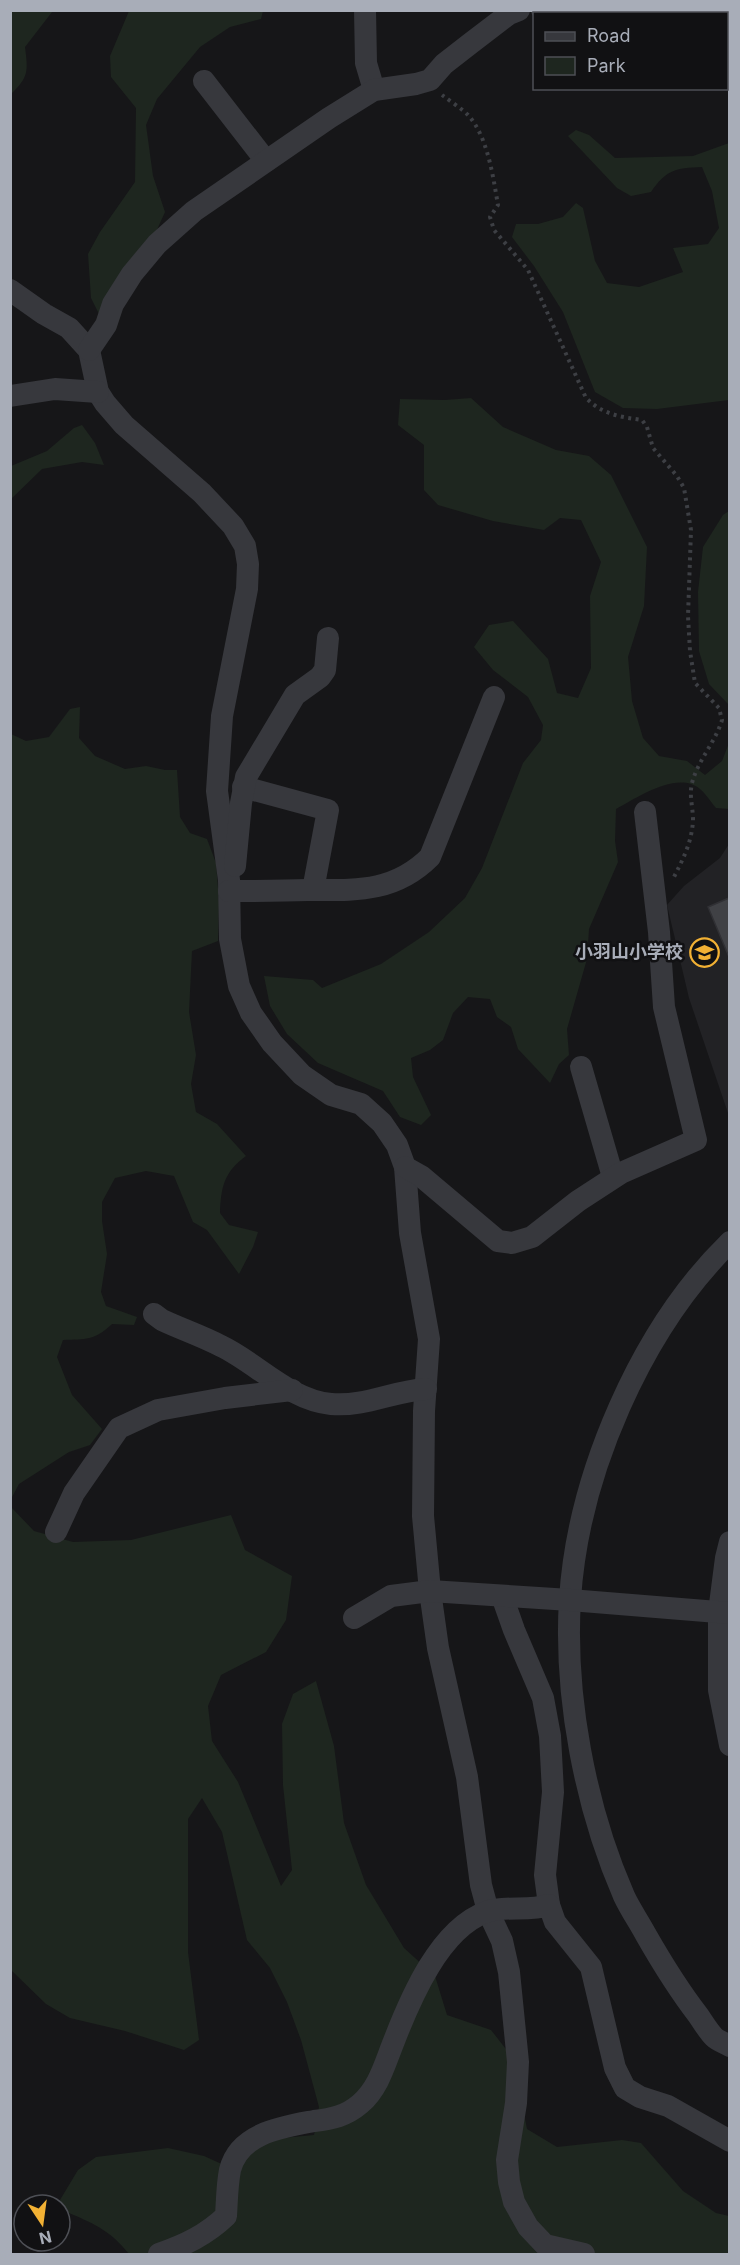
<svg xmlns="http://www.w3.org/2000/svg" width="740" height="2265" font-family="Inter,'Noto Sans JP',sans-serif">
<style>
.built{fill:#222225}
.green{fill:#1e261f}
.building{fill:#404145;stroke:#303034;stroke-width:1.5}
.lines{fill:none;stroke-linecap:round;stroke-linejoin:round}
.path{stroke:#3d3f44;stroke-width:4;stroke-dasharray:3 4.5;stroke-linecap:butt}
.lane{stroke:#37383d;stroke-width:12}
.street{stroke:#37383d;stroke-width:22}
.labels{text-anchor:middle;stroke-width:5;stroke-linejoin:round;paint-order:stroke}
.poi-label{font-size:18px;font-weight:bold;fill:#a8adb8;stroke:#111113;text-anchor:end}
</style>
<rect width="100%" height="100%" fill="#161618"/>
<path class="built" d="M729 844V1116L689 998 667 905 684 886 720 858Z"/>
<g class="green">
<path d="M11 10H52V12L25 47C28 71 29 77 11 94Z"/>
<path d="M129 11H263L261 19 230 27 200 47 157 99 146 125 153 176 165 212 155 234 100 316 91 298 88 254 100 232 135 182 136 108 111 77 110 56Z"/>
<path d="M576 130 589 135 615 158 693 156 729 143V400L657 409 623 408 595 392 563 312 534 266 512 237 516 224H538L563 217 576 203 583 208 595 261 607 283 639 287 683 272 673 248 708 244 719 228 712 191 702 167C675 168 666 170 651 192L631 196 617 188 568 136Z"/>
<path d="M471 398 503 427 556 450 589 456 611 475 647 547 644 606 628 657 632 701 643 738 659 756 687 761 705 775 722 761 729 743V809L716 808C711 802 706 794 700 789 677 770 637 798 616 809L615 841 618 862 589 929 587 959 567 1029 569 1055 559 1064 550 1083 518 1049 511 1027 497 1017 490 999 468 997 453 1013 443 1040 430 1050 411 1058 413 1077 431 1115 421 1125 400 1117 383 1091 318 1063 287 1034 270 1006 264 976 313 980 322 988 381 964 429 932 465 898 482 868 523 763 541 740 543 725 528 697 493 670 474 647 489 625 513 621 548 659 557 693 578 698 591 668 590 596 601 562 581 520 560 518 544 530 493 521 438 505 424 490V445L398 425 400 399 445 400Z"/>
<path d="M82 425 95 443 104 465 82 462 42 469 11 499V466L47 451 74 428Z"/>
<path d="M729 511V705L709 684 699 651 698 592 703 547 723 515Z"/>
<path d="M80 707 79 738 95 756 125 769 146 766 165 770H177L180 817 190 833 207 839 216 863 219 901 218 941 192 951 189 1012 196 1055 191 1084 196 1112 217 1124 246 1156C224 1172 221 1187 220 1213L229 1225 258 1232 253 1247 239 1274 207 1230 193 1222 174 1176 146 1171 115 1178 102 1202V1221L107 1254 101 1292 106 1306 137 1317 134 1325 112 1324C94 1341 86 1339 63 1340L57 1357 72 1395 102 1429 90 1445 69 1452 19 1484 11 1499V734L26 741 49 737 70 709Z"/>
<path d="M10 1506 34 1531 73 1542 131 1540 231 1515 245 1550 292 1576 286 1620 266 1652 221 1675 208 1706 212 1741 238 1782 281 1886 292 1870 283 1785 282 1724 293 1694 316 1681 334 1746 344 1823 366 1885 404 1948 435 1976 447 2015 491 2030 513 2058 527 2129 557 2147 622 2140 641 2143 683 2191 716 2213 729 2216V2254H129C110 2230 93 2223 64 2211L60 2200 78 2170 96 2157 168 2148 204 2156 237 2171 247 2153 272 2139 314 2135 319 2107 301 2040 287 2002 270 1968 247 1940 222 1832 202 1798 188 1819V1952L199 2040 184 2050 125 2031 70 2018 46 2004 11 1970Z"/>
</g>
<path class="building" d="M729 898V957L708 907Z"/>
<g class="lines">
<path class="path" d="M442 95C450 101 461 108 468 115 488 137 493 177 498 205L490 217 494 230 528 270 586 398C602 414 620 417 642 420L647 427 653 448 677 476 684 488 691 530 688 616 690 651 695 683 719 708 722 720C715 743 698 760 692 783 689 796 693 807 693 820 692 842 683 859 674 877"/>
<g class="lane">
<path d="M674 10 676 14"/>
<path d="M619 14 637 10"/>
</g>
<g class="street">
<path d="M365 10 366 63 374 90"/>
<path d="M542 10 552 14"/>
<path d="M578 14 592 10"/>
<path d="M204 81 266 161"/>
<path d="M10 290 44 314 69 328 89 350 98 392 105 403 124 425 202 493 233 526 245 546 248 564 247 589 222 716 217 791 229 880 230 939 239 986 251 1013 272 1043 302 1075 331 1095 361 1104 382 1123 397 1145 405 1167 410 1233 429 1339 424 1411 423 1516 430 1591 438 1648 467 1777 481 1885 488 1911 502 1941 509 1972 518 2062 516 2103 507 2160 509 2182 514 2202 528 2227 545 2245 584 2254"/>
<path d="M89 350 106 325 113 304 132 274 157 244 194 211 329 118 374 90 416 84 430 80 444 64 471 43 509 14 519 10"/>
<path d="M10 396 55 389 98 392"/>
<path d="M243 787 328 810 313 890"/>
<path d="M235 866 241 803 246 777 295 695 320 677 325 670 328 638"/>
<path d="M229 891C256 891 282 891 308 890 355 890 394 893 430 857L494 697"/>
<path d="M581 1067 613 1177"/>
<path d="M405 1167 421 1176 498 1241 512 1243 532 1237 578 1201 621 1173 696 1140 664 1007 659 932 645 812"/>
<path d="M730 1242C641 1329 578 1475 570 1599 564 1696 585 1807 624 1896 630 1909 639 1922 646 1935 662 1963 678 1989 698 2015 703 2022 708 2031 714 2037 718 2041 725 2043 730 2046"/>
<path d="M154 1314 162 1320C181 1329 202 1336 221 1346 257 1363 289 1400 331 1404 365 1407 393 1391 426 1389"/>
<path d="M56 1532 74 1493 119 1428 158 1410 225 1398 292 1390"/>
<path d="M730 1542 726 1558 719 1612V1690L730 1745"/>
<path d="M502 1596 514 1630 543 1698 550 1736 553 1792 545 1875 549 1905"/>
<path d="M354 1618 391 1596 430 1591 570 1600 730 1613"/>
<path d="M159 2254C185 2245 206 2235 226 2216 227 2201 227 2185 230 2170 239 2133 282 2127 314 2121 332 2119 346 2116 360 2104 379 2088 385 2063 394 2041 411 1997 440 1929 486 1912 505 1905 529 1912 549 1905L555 1922 591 1967 615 2068 625 2088 640 2097 668 2106 730 2141"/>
</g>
</g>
<defs>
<symbol id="school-ring" viewBox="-11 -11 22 22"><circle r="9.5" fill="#111113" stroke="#f2b134" stroke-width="1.5"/><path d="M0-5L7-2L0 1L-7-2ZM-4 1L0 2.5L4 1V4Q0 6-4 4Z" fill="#f2b134"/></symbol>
</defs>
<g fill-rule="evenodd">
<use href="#school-ring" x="688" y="936" width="33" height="33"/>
</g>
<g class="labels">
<g class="poi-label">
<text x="683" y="958">小羽山小学校</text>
</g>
</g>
<rect width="740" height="2265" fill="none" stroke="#a8adb8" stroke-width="24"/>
<rect x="533" y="12" width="195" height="78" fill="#111113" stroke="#4d4f55" stroke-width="1.5"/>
<rect x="545" y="32" width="30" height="9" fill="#37383d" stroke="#4d4f55" stroke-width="1.5"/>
<text x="587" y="42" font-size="18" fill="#a8adb8">Road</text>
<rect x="545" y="57" width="30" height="18" fill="#1e261f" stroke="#4d4f55" stroke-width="1.5"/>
<text x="587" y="72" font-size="18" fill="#a8adb8">Park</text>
<g transform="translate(42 2223) rotate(167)"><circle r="28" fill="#111113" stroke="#4d4f55" stroke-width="1.5"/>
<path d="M0-4.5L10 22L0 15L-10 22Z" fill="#f2b134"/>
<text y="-9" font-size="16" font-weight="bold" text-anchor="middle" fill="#a8adb8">N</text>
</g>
</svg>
